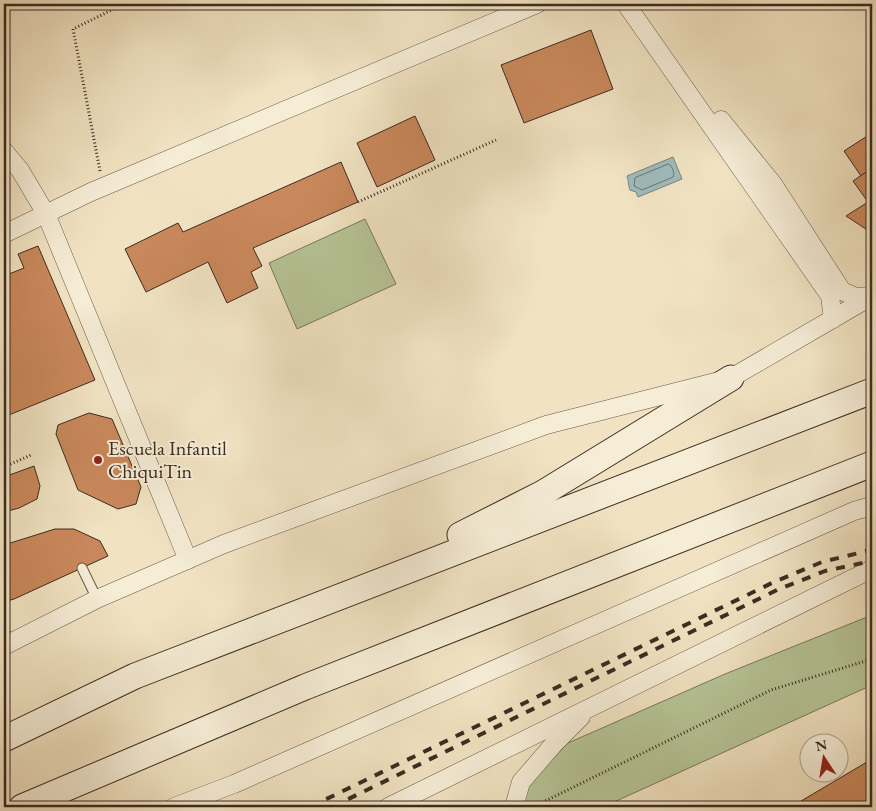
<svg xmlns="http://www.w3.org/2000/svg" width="876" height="811" font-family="'EB Garamond',serif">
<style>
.green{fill:#b6c496;stroke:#79785c}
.water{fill:#9ebcbd;stroke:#77827f}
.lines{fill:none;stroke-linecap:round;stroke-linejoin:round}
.shore{stroke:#6d7470;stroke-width:1}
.building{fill:#c9885b;stroke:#3c2b22}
.lane-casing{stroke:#69594a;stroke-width:11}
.street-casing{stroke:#69594a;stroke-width:19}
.secondary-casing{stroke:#3c2b22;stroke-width:27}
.path{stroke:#3c2b22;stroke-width:3;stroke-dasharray:1 2.5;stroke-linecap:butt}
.lane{stroke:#f6edd7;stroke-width:9}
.street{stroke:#f6edd7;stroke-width:18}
.secondary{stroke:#f6edd7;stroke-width:25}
.rail{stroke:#3c2b22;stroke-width:4;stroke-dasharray:9 9;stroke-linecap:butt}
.poi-dot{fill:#8f2418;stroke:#f6edd7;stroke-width:2}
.labels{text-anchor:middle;stroke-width:4;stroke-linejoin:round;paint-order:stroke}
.poi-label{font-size:20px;fill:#3c2b22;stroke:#f6edd7;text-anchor:start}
</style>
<rect width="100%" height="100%" fill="#f1e3c2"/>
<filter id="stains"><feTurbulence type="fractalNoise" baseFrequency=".004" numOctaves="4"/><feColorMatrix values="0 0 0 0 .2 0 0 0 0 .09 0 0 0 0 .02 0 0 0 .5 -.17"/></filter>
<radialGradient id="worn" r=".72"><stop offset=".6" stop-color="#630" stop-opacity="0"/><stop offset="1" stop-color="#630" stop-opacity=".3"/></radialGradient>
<g class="green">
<path d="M365 219 396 284 297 329 269 263Z"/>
<path d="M872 615V685L603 807H523L527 785 568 743 725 674Z"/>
</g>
<path class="water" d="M673 157 682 179 638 197 636 192 630 190C628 185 629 181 627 176Z"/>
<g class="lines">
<path class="shore" d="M669 164C672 166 675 173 673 177L642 190 634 186 635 178Z"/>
</g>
<g class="building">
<path d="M591 30 613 89 524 123 501 65Z"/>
<path d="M415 116 435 160 377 187 357 143Z"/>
<path d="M872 133V168L861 176 844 151Z"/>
<path d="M341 162 358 202 253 248 262 266 251 272 258 288 227 303 208 262 146 292 125 249 178 223 183 232Z"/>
<path d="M872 168V233L846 216 868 202 853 181Z"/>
<path d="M38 246 95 380 4 417V276L24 268 18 254Z"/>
<path d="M89 413 112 419 141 487 136 504 118 509 78 490 56 434 58 425Z"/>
<path d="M34 466 40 486 37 499 19 508 4 512V477Z"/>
<path d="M55 529H74L100 541 108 556 14 599 4 602V545Z"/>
<path d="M872 759V807H791Z"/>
</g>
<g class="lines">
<defs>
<g id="lane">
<path d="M82 568 97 599"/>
<path d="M4 630 10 642"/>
</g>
<g id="street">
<path d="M626 4 830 296 833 319"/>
<path d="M721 120 773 184 842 291 856 297 872 296"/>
<path d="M4 151 20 170 46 214 188 560"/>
<path d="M4 234 91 192 537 4"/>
<path d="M4 646 97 599 224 544 546 425 731 378 872 296"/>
<path d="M174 807 234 784 854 511 872 506"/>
<path d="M388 807 872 569"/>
<path d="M514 807 521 782 553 745 581 717"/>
</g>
<g id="secondary">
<path d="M460 535 543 493 731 378"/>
<path d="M4 739 135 676 872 391"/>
<path d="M22 807 305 687 872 464"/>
</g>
</defs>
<use href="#lane" class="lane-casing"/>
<use href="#street" class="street-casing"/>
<use href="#secondary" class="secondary-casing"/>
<g class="path">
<path d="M100 171 73 29 124 4"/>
<path d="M358 202 496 140"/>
<path d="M4 467 31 455"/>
<path d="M533 807 771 690 872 659"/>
</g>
<use href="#lane" class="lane"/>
<use href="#street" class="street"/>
<use href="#secondary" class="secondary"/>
<g class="rail">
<path d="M310 807 774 582 822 562 867 551H872"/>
<path d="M332 807 777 590 825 571 872 561"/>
</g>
</g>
<circle class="poi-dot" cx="98" cy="460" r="5"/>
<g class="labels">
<g class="poi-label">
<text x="108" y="455">Escuela Infantil<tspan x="108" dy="23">ChiquiTin</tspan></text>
</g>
</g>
<rect width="876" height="811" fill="none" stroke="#f1e3c2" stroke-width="20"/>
<rect x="5" y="5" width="866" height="801" fill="none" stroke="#3c2b22" stroke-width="2.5"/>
<rect x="10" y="10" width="856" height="791" fill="none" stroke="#3c2b22"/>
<g transform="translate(824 758) rotate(348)"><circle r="24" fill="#f6edd7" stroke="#ac9f8f"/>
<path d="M0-4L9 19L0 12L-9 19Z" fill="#8f2418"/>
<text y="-8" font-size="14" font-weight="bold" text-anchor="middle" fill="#3c2b22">N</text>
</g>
<rect width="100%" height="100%" filter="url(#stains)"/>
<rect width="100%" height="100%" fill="url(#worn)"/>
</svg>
